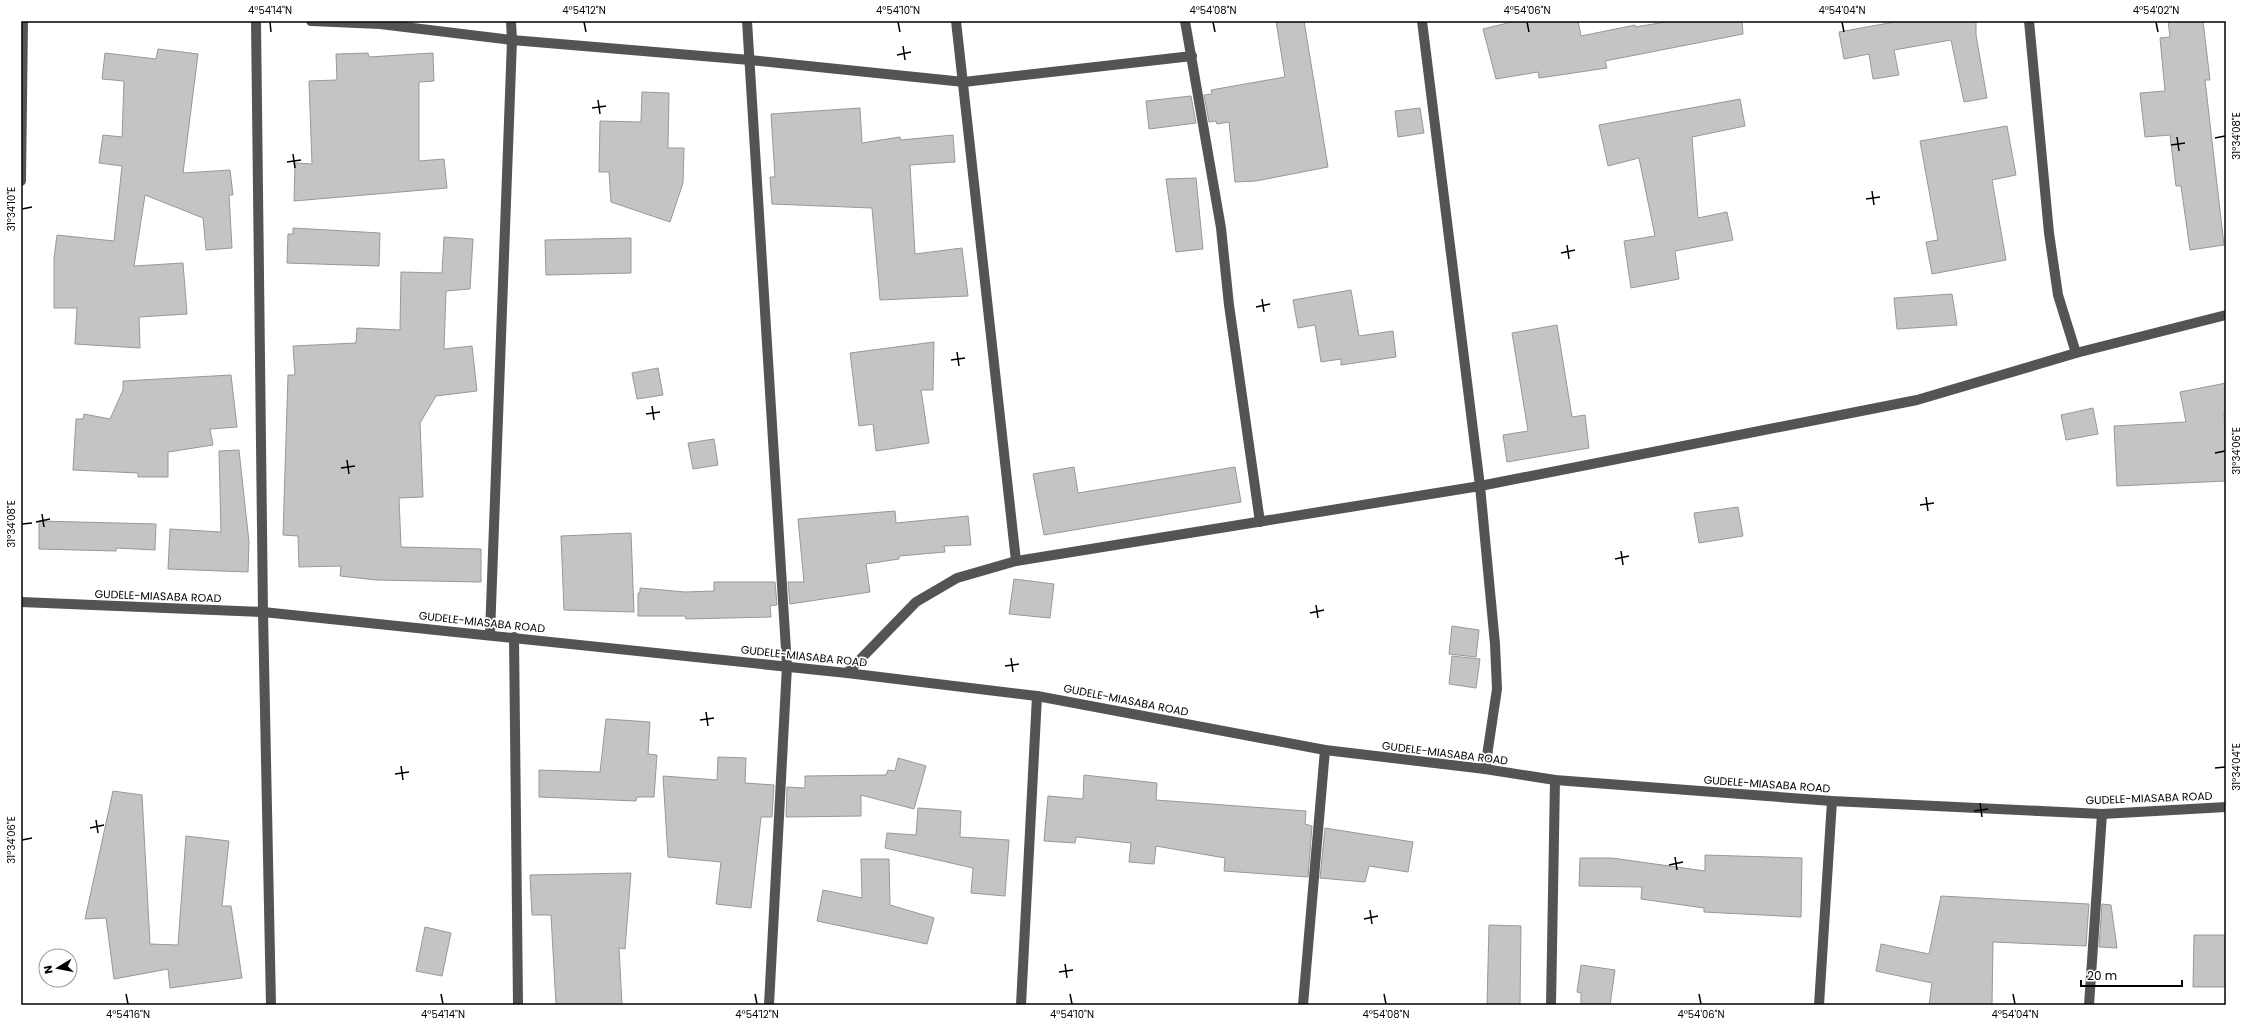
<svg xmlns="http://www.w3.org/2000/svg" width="2247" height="1026" font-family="Poppins,sans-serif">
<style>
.building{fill:#c4c4c4;stroke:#989898}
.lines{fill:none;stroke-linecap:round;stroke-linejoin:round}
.minor{stroke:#545454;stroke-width:10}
.ticks{fill:none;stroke:#000;stroke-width:1.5}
.labels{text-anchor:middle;stroke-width:3.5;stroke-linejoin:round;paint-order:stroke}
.street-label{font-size:11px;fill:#000;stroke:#fff}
.neatline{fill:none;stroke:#000;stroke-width:1.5}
.ticks-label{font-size:10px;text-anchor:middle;fill:#000}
</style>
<rect width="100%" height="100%" fill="#fff"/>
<g class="building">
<path d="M1276 21H1304L1328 167 1256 181 1235 182 1229 122 1217 124 1216 121 1209 122 1204 95 1212 94 1211 90 1285 77Z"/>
<path d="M1516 21H1578L1581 36 1635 25V27L1672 21H1742L1743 34 1605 61 1607 68 1539 78 1538 72 1496 79 1483 29Z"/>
<path d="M1900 21H1976V35L1987 98 1964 102 1951 40 1894 50 1899 75 1873 79 1869 54 1844 59 1839 32Z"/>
<path d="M2168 21H2203L2210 80H2205L2224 245 2190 250 2181 186H2176L2170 135 2145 137 2140 93 2165 91 2160 38 2170 37Z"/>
<path d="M158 49 198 54 183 173 230 170 233 195H229L232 248 206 250 203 218 145 195 134 266 183 263 187 314 139 317 140 348 75 344 77 308H54V258L57 235 114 241 122 166 99 163 103 135 122 137 124 81 102 79 105 53 156 59Z"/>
<path d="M368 53 369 57 433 53 434 81 419 82V161L444 159 447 188 294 201 295 163 312 164 309 81 337 80 336 54Z"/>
<path d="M642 92 669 93 668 148H684L683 183 670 222 611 202 609 172H599L600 121 641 122Z"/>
<path d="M1191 96 1196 123 1149 129 1146 101Z"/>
<path d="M1740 99 1745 126 1692 137 1698 218 1727 212 1733 240 1675 251 1679 279 1631 288 1624 241 1655 236 1639 158 1608 166 1599 125Z"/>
<path d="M860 108 862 143 900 137 901 140 953 135 955 162 910 165 915 254 962 248 968 296 880 300 872 208 772 204 770 177H775L771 114Z"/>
<path d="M1420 108 1424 133 1398 137 1395 111Z"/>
<path d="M2007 126 2016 175 1992 180 2006 260 1932 274 1926 242 1938 240 1920 141Z"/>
<path d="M1196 178 1203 249 1176 252 1166 179Z"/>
<path d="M293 228 380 233 379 266 287 263 288 234H293Z"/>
<path d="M444 237 473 239 470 289 446 291 444 349 472 346 477 391 436 396 420 423 423 497 399 498 401 547 481 549V582L376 580 340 576 341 566 299 567 298 536 283 535 288 375H295L293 346 356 343 357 328 400 330 401 272 442 273Z"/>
<path d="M631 238V273L546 275 545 240Z"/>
<path d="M1351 290 1359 336 1393 331 1396 357 1341 365V359L1321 362 1315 325 1298 328 1293 300Z"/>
<path d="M1952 294 1957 325 1897 329 1894 298Z"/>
<path d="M1557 325 1572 417 1585 415 1589 448 1507 462 1503 435 1528 431 1512 333Z"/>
<path d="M934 342 933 390H921L929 443 876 451 873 424 859 426 850 353Z"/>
<path d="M658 368 663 395 637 399 632 373Z"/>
<path d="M231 375 237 427 210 429 213 445 168 452V477H138V473L73 470 76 419H83L84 414 110 419 123 390V381Z"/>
<path d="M2226 383V411H2224L2226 481 2117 486 2114 426 2186 422 2180 392Z"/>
<path d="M2093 408 2098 434 2066 440 2061 415Z"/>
<path d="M714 439 718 465 693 469 688 443Z"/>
<path d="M239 450 249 542 248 572 168 569 170 529 221 532 219 451Z"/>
<path d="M1074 467 1078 493 1235 467 1241 502 1044 535 1033 474Z"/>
<path d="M1738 507 1743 536 1699 543 1694 513Z"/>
<path d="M895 511 896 523 968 516 971 545 944 546 945 552 899 556V559L866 564 870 592 790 604 788 582H804L798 519Z"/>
<path d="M39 521 156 524 155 550 116 548V551L39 549Z"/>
<path d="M631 533 634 612 564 610 561 536Z"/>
<path d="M1014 579 1054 584 1050 618 1009 614Z"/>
<path d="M714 582H775L777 605 770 606 771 617 686 619 685 616H638V593H640V588L685 592 714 591Z"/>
<path d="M1452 626 1479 630 1476 657 1449 654Z"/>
<path d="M1452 656 1480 659 1476 688 1449 684Z"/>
<path d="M606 719 650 722 648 754 657 755 654 797H637L636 801 539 797V770L600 772Z"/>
<path d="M718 757 746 758 745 783 774 785 772 817H761L751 908 716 904 721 862 668 857 663 776 717 780Z"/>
<path d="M898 758 926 766 914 809 861 795V816L786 817 787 787 805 788V776L886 775 888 770 895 771Z"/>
<path d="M1084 775 1157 783 1156 800 1306 811 1305 824 1312 826 1308 877 1224 871 1225 858 1156 846 1154 864 1129 862 1131 843 1076 837 1075 843 1044 841 1048 796 1083 799Z"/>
<path d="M113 791 142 795 150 944 178 945 186 836 229 841 222 906H231L242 978 170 988 168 969 114 979 106 918 85 919Z"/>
<path d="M918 808 961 811 960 837 1009 840 1005 896 971 893 973 868 885 848 887 833 916 835Z"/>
<path d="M1325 828 1413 842 1408 872 1369 866 1365 882 1320 878Z"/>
<path d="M1705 855 1802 858 1801 917 1704 912V908L1641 899 1642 887 1579 886 1580 858H1612L1705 871Z"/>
<path d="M861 859H889L890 905 934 918 927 944 817 921 823 890 862 898Z"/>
<path d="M631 873 625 949 619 948 622 1005H556L551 915H532L530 875Z"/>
<path d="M1941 896 2089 904 2086 946 1993 942 1992 1005H1929L1932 983 1876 971 1881 944 1929 954Z"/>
<path d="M2102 904 2111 905 2117 948 2099 947Z"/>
<path d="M1489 925 1521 926 1520 1005H1487Z"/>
<path d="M425 927 451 933 442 976 416 971Z"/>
<path d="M2194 935H2226V987H2193Z"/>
<path d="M1581 965 1615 970 1610 1005H1581V993L1577 992Z"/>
</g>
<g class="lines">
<g class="minor">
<path d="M256 21 263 612 271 1005"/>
<path d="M311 21 380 24 512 40 750 60 964 82 1192 56"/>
<path d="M747 21 787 666 769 1005"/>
<path d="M956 21 1016 561"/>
<path d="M1185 21 1221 228 1229 305 1260 522"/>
<path d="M1422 21 1480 486 1495 644 1497 689 1485 769"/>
<path d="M2029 21 2049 233 2058 295 2076 353"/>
<path d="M21 181 23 21"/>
<path d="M21 602 263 612 847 673 1037 696 1325 750 1485 769 1555 780 1832 801 2102 814 2226 807"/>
<path d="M490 634 512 40 511 21"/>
<path d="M514 637 518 1005"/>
<path d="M847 673 916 602 957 578 1016 561 1480 486 1917 400 2076 353 2226 315"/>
<path d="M1021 1005 1037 696"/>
<path d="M1303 1005 1325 750"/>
<path d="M1551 1005 1555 780"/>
<path d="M1819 1005 1832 801"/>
<path d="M2089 1005 2102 814"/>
</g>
</g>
<path class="ticks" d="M270 22 271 32M584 22 586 32M898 22 900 32M1213 22 1215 32M1527 22 1529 32M1842 22 1844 32M2156 22 2158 32M903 46 905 60M897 55 911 52M598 100 600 114M592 108 606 106M2177 137 2179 151M2215 138 2225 136M2171 145 2185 143M293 154 295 168M287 162 301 160M1872 191 1874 205M1866 199 1880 197M22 209 32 207M1567 245 1569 259M1561 253 1575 250M1262 299 1264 312M1256 307 1270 304M957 352 959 366M951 360 965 358M652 406 654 420M646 414 660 412M2215 453 2225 451M347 460 349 474M341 468 355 466M1926 497 1928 511M1920 505 1934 503M42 514 44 527M36 522 50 519M22 524 32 523M1621 551 1623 565M1615 559 1629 556M1316 605 1318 618M1310 613 1324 610M1011 658 1013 672M1005 666 1019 664M706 712 708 726M700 720 714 718M401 766 403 780M2215 768 2225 767M395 774 409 772M1980 803 1982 817M1974 811 1988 809M96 820 98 833M90 828 104 825M22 840 32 838M1675 857 1677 870M1669 865 1683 862M1370 910 1372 924M1364 919 1378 916M1065 964 1067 978M1059 972 1073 970M126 994 128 1004M441 994 443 1004M755 994 757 1004M1070 994 1072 1004M1384 994 1386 1004M1699 994 1701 1004M2013 994 2015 1004"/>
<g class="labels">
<g class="street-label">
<text transform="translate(158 596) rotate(2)" y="4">GUDELE-MIASABA ROAD</text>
<text transform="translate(482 622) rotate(6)" y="4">GUDELE-MIASABA ROAD</text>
<text transform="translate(804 656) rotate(6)" y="4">GUDELE-MIASABA ROAD</text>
<text transform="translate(1126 700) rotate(11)" y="4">GUDELE-MIASABA ROAD</text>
<text transform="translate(1445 753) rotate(7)" y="4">GUDELE-MIASABA ROAD</text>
<text transform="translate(1767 784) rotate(4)" y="4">GUDELE-MIASABA ROAD</text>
<text transform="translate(2149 798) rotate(-2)" y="4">GUDELE-MIASABA ROAD</text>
</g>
</g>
<rect width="2247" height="1026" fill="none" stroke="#ffffff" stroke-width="44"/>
<g transform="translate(58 968) rotate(260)"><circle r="19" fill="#ffffff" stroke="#999999"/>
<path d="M0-3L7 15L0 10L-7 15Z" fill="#000000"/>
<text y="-6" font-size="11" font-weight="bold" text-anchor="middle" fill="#000000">N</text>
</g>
<path d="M2081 980v6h101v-6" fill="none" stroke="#000000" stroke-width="2"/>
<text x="2087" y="980" font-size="12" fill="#000000" stroke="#ffffff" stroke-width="3" paint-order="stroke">20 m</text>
<rect x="22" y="22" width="2203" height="982" class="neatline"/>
<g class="ticks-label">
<text x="270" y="14">4°54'14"N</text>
<text x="584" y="14">4°54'12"N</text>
<text x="898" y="14">4°54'10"N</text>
<text x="1213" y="14">4°54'08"N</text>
<text x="1527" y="14">4°54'06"N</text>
<text x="1842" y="14">4°54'04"N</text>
<text x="2156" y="14">4°54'02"N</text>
<text transform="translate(2236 136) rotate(-90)" y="4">31°34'08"E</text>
<text transform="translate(11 209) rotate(-90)" y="4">31°34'10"E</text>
<text transform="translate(2236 451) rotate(-90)" y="4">31°34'06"E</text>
<text transform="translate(11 524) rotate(-90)" y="4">31°34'08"E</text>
<text transform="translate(2236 767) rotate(-90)" y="4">31°34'04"E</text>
<text transform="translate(11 840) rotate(-90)" y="4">31°34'06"E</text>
<text x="128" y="1018">4°54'16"N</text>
<text x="443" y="1018">4°54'14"N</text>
<text x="757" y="1018">4°54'12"N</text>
<text x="1072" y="1018">4°54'10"N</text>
<text x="1386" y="1018">4°54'08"N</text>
<text x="1701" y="1018">4°54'06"N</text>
<text x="2015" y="1018">4°54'04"N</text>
</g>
</svg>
